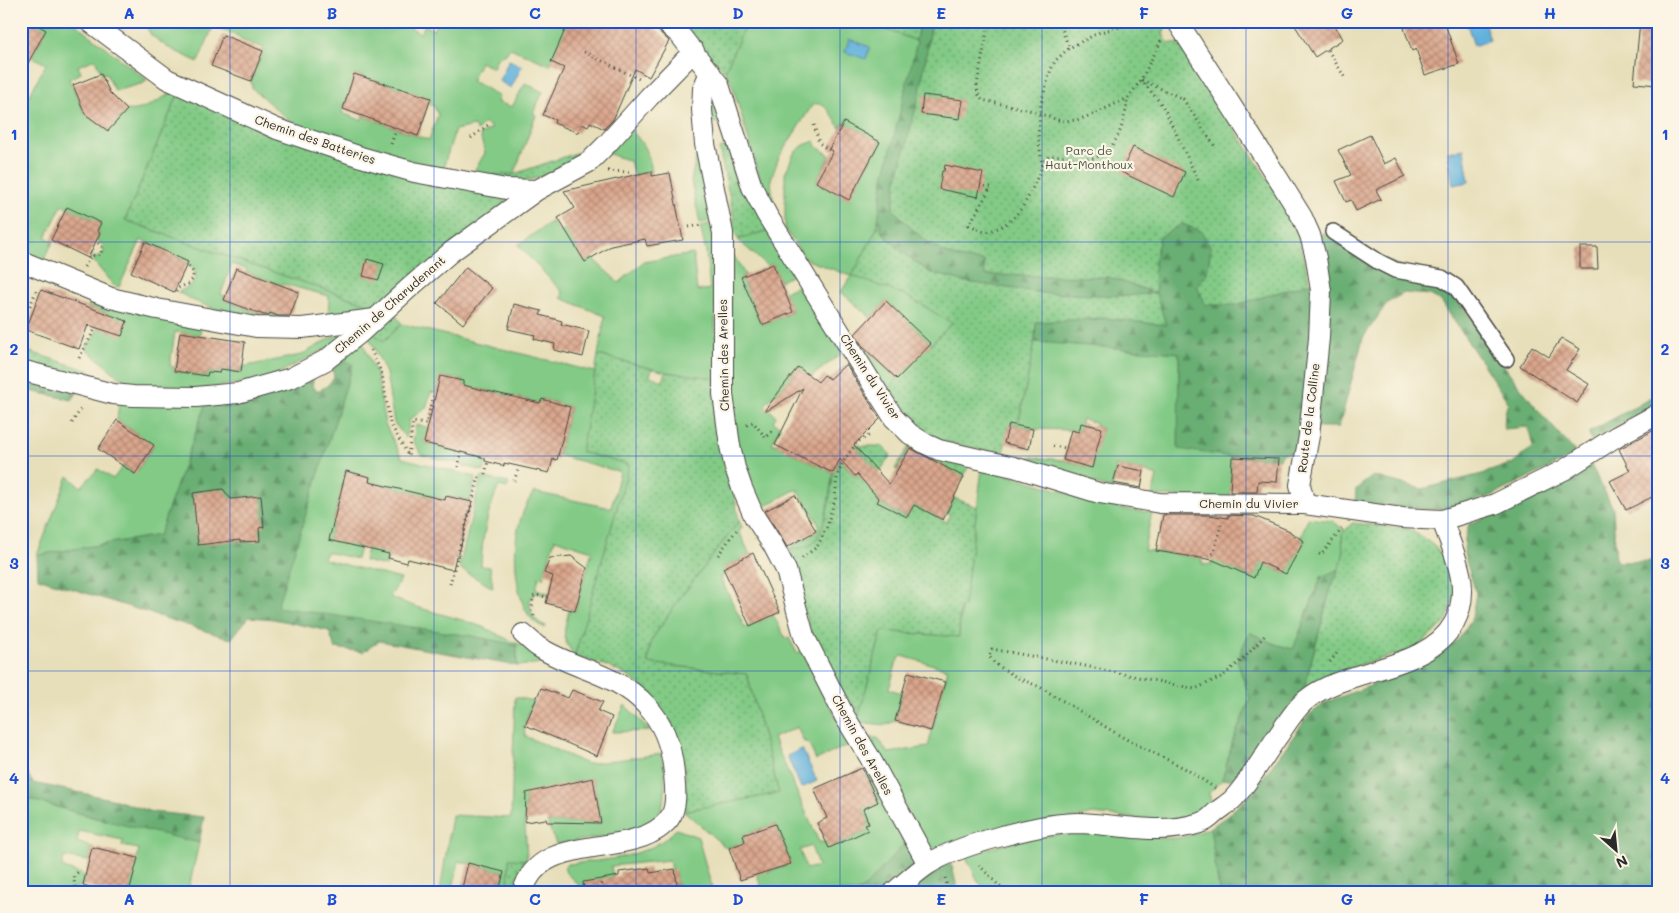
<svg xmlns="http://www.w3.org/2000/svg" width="1679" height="913" font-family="Mali,sans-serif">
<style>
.grass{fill:url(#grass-dots);stroke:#567a58}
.forest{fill:url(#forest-firs);stroke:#4a6c4f}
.garden{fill:#82ca86;stroke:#567a58;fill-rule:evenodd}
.water{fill:#61b1dc;stroke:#466e84}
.building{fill:url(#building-cross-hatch)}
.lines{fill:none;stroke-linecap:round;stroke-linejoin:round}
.pedestrian-casing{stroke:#474640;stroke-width:18}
.minor-casing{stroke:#474640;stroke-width:22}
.path{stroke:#474640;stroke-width:3;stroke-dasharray:1 4;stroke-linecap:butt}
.pedestrian{stroke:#fff;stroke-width:15}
.minor{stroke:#fff;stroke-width:20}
.grid{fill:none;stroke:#1d4ed8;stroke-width:1;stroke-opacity:0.55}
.labels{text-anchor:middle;stroke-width:4.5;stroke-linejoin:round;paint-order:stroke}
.street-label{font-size:12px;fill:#2b2b2b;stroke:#fcf5e5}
.park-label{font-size:12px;fill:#455b46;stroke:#fcf5e5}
.neatline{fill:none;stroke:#1d4ed8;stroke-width:2}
.grid-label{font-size:16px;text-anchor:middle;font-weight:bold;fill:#1d4ed8}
</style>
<defs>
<pattern id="grass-dots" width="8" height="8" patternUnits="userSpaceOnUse" patternTransform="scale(1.25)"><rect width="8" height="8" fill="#82ca86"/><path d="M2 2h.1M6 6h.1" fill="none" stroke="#6ba46e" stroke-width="1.8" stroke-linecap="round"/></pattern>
<pattern id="forest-firs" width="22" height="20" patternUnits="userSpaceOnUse" patternTransform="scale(1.25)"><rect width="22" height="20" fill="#69ae73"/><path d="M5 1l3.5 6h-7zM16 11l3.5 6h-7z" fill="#578e5f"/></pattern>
<pattern id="building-cross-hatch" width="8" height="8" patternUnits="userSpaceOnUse" patternTransform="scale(1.25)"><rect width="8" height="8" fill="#daa68c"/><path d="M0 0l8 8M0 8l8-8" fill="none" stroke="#b18773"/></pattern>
</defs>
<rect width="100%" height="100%" fill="#fcf5e5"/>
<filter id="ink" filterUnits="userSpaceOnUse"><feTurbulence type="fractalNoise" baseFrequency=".02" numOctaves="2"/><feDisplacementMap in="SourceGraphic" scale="10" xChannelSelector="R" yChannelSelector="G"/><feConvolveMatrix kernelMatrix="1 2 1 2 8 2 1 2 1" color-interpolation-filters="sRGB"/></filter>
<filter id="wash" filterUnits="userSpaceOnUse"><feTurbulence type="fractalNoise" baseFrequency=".0096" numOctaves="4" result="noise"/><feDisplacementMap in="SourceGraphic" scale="20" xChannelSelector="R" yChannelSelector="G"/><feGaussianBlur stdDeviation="1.12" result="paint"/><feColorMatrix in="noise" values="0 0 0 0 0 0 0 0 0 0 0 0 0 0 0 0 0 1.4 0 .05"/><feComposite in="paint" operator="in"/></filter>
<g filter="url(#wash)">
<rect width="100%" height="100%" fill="#e7dfba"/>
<g class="grass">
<path d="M675 21H747L725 71Z"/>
<path d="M862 21H1165L1166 25 1163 34 1168 43 1179 44 1280 198 1291 219 1299 238 1314 303 1200 328 1156 294 1167 325 1036 322 1035 342 1019 421 1016 425 1009 424 1003 455 928 438 899 412 887 393 897 379 946 329 852 276 877 228 883 182 917 41Z"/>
<path d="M180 89 511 197 379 308 211 251 125 220Z"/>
<path d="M710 106 717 107 769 230 738 239 733 230 734 217 719 149 728 146 722 124 713 122Z"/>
<path d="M579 152 577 160C560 169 541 179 522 181 506 183 487 179 470 178L474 171 477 176 514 174Z"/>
<path d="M393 312 402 324 384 341 370 332Z"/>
<path d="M21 349 87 370 111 384 21 364Z"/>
<path d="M598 355 652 368 650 376 663 381 666 372 716 378 733 489 739 521 678 601 651 641 648 663 747 674 779 793 684 811C689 766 682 727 649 694 641 686 632 678 622 673 608 665 590 661 574 656L629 465 581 452Z"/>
<path d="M848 442 863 446H882L891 455 879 473 859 451 844 464 855 476 857 474 866 484 885 489 877 502 906 517 914 505 947 522 950 515 946 513 954 498 977 507 964 608H960L959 637 882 631 857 722 813 638 784 551 807 546 813 543 824 522 829 503 833 473Z"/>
<path d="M911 443 968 466 964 477 935 462 911 447 897 470 895 469Z"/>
<path d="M1352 523 1408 529 1422 537 1434 546 1442 556 1450 570 1456 592 1446 622 1415 649 1356 666 1304 688 1330 591 1343 555 1342 534Z"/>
<path d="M509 859 527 860 517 879 514 892H508Z"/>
</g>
<g class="forest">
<path d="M920 21H932L920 92 897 180 893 209C911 228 930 249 956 257 965 260 975 260 984 261L985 275 1108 277 1156 293 1154 263 1160 237 1182 224 1201 231 1211 248 1207 273 1197 286 1206 305H1236L1329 277 1319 238 1321 233 1328 234 1433 281 1453 293 1510 374 1543 416 1577 454 1491 496 1439 510 1355 504 1356 489 1373 476 1422 489 1482 474 1513 463 1533 447 1528 427 1504 429 1505 413 1508 402 1441 301 1430 295 1404 293 1387 303 1363 338 1339 427H1305L1296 453H1282L1279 459 1232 457 1178 450 1179 353 1035 342 1036 322 1104 318 1166 325 1156 293 1126 296 1042 293 966 282 929 272 901 251 882 232 878 216 883 182Z"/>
<path d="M339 358 353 363 278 606 472 636 517 645V666L379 641 363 652 335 648 329 631 274 619 249 617 231 639 38 578 37 555 159 535 206 403 314 376 312 386 318 391 327 386 334 378 332 364Z"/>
<path d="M21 378 79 390 72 400 21 389Z"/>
<path d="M1658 394V402L1591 441 1589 432Z"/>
<path d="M1590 463 1613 508 1616 562 1658 561V892H1219L1210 828 1228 815 1252 793 1309 715 1327 702 1415 669 1459 639 1472 618 1476 593 1464 554 1465 538 1469 524 1501 511 1556 485Z"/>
<path d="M1339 569 1330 591 1304 688 1239 778 1222 780 1233 740 1250 699 1237 661 1249 632 1275 644 1293 649 1322 576Z"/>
<path d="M21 762 33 783 116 800 152 812 204 817 199 843 147 832 21 797Z"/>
<path d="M889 807 930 853 952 866 958 892H856Z"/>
</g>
<g class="garden">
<path d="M31 21H72L147 80 144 83 115 91 106 73 102 74 95 59 78 66 81 73 69 79 85 114 108 131 127 110C145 113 162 96 180 89L125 220 211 251 379 308 328 316 329 296 283 284 281 285 247 272V269L232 264 221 294 225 296 224 300 268 317 270 313 289 320 286 321 224 312V309L221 308 220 311 192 300 178 292C184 289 191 287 194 281 204 262 154 246 141 240L119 287 113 285 91 258 99 257 104 252 102 244 96 240 100 233 97 231 101 223 62 205 46 237 53 242 43 261 21 251V221L24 219 29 212 25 203 21 201 27 188 21 185V111L46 64 32 57 46 30Z"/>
<path d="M143 21H398L420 33 425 25 433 30 438 21H562L589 37 582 54 559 44 550 65 510 48 506 54 497 58 493 68 480 62 471 81 484 87 499 97 497 102 512 107 525 83 543 92 533 113 536 115 514 174 476 176 474 171 485 153 480 135 492 128 485 123 477 131 474 126 455 130 442 172 300 130 252 88 251 81 264 48 241 40 240 37 213 27 198 62 167 47 151 35ZM355 74 402 89 401 94 434 106 438 115 429 140 363 116 361 120 342 113Z"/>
<path d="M747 21H862L917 41 883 182 877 228 852 276 905 295 952 323 931 344 886 301 871 318 841 292 851 276 810 261 804 257 785 229V174L794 153 804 145 815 141 817 147 830 155 816 182 849 199 880 142 844 122 840 128C833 118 827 101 813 104L779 157 771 179 773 203 762 185 732 84 725 71Z"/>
<path d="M631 130C643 142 649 154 652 171L634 175 630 161 607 153Z"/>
<path d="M699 155 713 220 700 223 691 181 696 157Z"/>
<path d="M552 221 559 232 565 229 585 262 592 258 619 283 643 262 693 254 697 291 710 289 706 252 700 226 714 223 716 378 666 372 598 355 605 316 561 298 563 293 518 245Z"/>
<path d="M769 230 796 274 780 281 773 264 767 266 738 240Z"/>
<path d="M730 249 745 275 741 277 762 325 793 312 784 292 802 284 842 353 811 377 797 367 790 377 795 381 774 395 765 405 776 416 773 422 781 427 772 443 833 473C829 490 827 538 808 546 800 549 792 549 784 551L817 532 819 524 798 490 793 491 763 507 755 503 732 422Z"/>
<path d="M92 299 201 326 200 335 175 332 170 366 174 367V371L207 376 208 372 220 373 221 369 241 372 242 367 301 355 340 333 342 336 339 342 267 379 203 389 144 388 133 385 118 376 85 348 92 340 98 328 110 315 88 307Z"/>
<path d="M402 324 595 372 581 452 629 465 575 655C559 638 565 630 569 610L575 611 592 551 555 539 543 578 539 577 536 589 548 593V595L535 593 530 600C530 613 533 621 546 626L545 628C542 626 538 625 535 622 516 608 513 556 517 534 520 519 525 504 534 492L611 508 620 472 558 455 570 407 542 399 540 403 463 385V381L441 376 436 393 431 392 426 408 410 419 406 438 394 423 386 373 368 335 370 332 384 341Z"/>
<path d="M853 337 897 379 887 393Z"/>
<path d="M361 339 377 376 385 424 402 458 476 477 470 501 447 496 445 500 369 482 370 477 346 471 329 539 360 547 357 559 326 552 323 559 401 579 390 597C419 610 450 615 480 626 495 631 511 644 526 645L542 663 517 666V645L472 636 277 607 353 364 339 358Z"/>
<path d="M1035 342 1179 353 1178 449 1232 457 1230 498 1152 496 1157 476 1144 471 1116 466 1112 489 1029 464 1030 457 1063 460 1090 467 1098 437H1100L1102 428 1095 426 1096 423 1082 419 1079 432 1071 430 1033 429 1016 425 1019 421Z"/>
<path d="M119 402 206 403 159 535 37 555 68 476 81 487 98 469 113 479 123 466 135 474 154 445 117 420Z"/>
<path d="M416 425 428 427 424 443 460 452 457 463 422 455 413 441Z"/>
<path d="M463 452 485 458V461L487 462 484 471 460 465Z"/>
<path d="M982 469 1005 474 1118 508 1135 511 1152 512 1144 550 1202 558V564L1212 565 1217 543 1227 566 1253 578 1260 562 1286 574 1303 541 1300 539 1308 518 1333 521 1345 531 1342 534 1343 555 1339 569 1321 577 1293 649 1275 644 1249 632 1237 661 1250 699 1233 740 1222 780 1209 793 1212 806 1197 816 1179 823 1093 814 930 853 868 738H878L888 753 928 747 948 669 902 656 897 661 889 689 902 693 895 721 886 725 857 722 882 631 959 637 961 607H964Z"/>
<path d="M481 477 509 483 507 488 499 486C487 512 482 537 481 566L490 567 493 588 459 568Z"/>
<path d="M739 521 742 527 739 531 750 555 723 568 726 574 720 577 745 628 773 615 786 639 789 638 797 653 803 651 850 744 816 760 808 742H804L797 727 773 738 819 842 841 843 867 831 865 825 869 824 863 809 878 802 866 775 871 772 889 807 904 844 866 886 856 892H755L760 884 757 874 767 870 768 872 784 867 783 864 790 862 775 824 743 835 745 842 726 848 684 811 779 793 747 674 648 663 651 641 678 601ZM811 846 818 866 806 869 800 850Z"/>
<path d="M367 548 389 554 386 566 364 561Z"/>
<path d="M515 697 533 701 524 726 525 736 587 764 661 754 665 773V797L661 809 653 822 630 833 556 844 547 822 601 823 593 778 526 795 525 822 527 860 509 859 508 892H499L504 872 459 861 452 892H440L452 815 511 818Z"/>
<path d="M625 705 650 731 612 732Z"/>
<path d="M21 797 103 820 199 843 188 892H129L139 849 122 846 123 840 79 831 77 842 92 847 89 861 64 857 62 867 85 876 83 885 65 892H21Z"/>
<path d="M1210 828 1219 892H989L979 883 965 855C1005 843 1047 833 1089 832 1118 832 1147 840 1177 838 1188 837 1199 832 1210 828Z"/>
<path d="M676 829 698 837 710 881 716 892H678L675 870H671L669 860 611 866 613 877 584 890 566 873 564 867 568 864C605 860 650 858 676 829Z"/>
</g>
<g class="water">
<path d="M1466 21H1484L1490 40 1474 46Z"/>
<path d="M849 39 870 47 866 59 845 52Z"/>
<path d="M509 60 522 66 511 88 499 81Z"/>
<path d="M1464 149 1469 182 1453 185 1448 152Z"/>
<path d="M802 749 817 781 801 788 787 756Z"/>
</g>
<g id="blocks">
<g class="building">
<path d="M21 21H31L46 30 21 76Z"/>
<path d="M569 21H644L654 27 669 41 649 77 635 69 613 120 604 129 590 122 588 127 582 124 578 133 554 123 555 120 543 115 564 68 551 62Z"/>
<path d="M1292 21H1332L1343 39 1315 57Z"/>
<path d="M1422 21H1444L1459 64 1425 75 1416 49 1412 51 1404 28Z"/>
<path d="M1640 21H1658V85L1634 83Z"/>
<path d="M223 35 263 51 251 81 211 66Z"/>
<path d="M101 74 110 93 127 110 108 131 85 114 73 85Z"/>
<path d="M354 74 431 98 418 136 343 109Z"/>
<path d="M923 95 963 100 960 119 921 114Z"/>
<path d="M844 122 880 142 849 200 816 182 833 151 829 149Z"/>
<path d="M1370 135 1384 164 1396 158 1405 176 1376 190 1381 199 1356 211 1351 200 1346 202 1336 181 1351 175 1338 150Z"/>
<path d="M1133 147 1185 172 1174 197 1121 172Z"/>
<path d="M945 165 983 173 978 197 939 189 942 171H944Z"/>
<path d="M652 171V176L670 173 683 240 647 246 645 239 611 246 585 262 558 218 575 208 564 191Z"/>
<path d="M67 207 101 223 97 231 100 233 88 258 51 240Z"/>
<path d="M145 242 188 262 174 292 131 272Z"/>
<path d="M1580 247H1597L1598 269H1580Z"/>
<path d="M367 259 384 264 379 280 363 276Z"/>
<path d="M773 264 793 312 762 325 741 277Z"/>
<path d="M466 267 492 288 463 324 437 303Z"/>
<path d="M236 268 299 292 290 316H278L270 313 269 315H264L224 300Z"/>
<path d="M41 290 127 321 122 336 88 325 79 349 26 330Z"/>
<path d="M886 301 931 344 897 379 863 347 855 334Z"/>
<path d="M514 304 542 311 540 315 562 321 561 324 589 331 583 357 554 350 555 344 534 339 535 335 508 329Z"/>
<path d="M180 332 245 342 241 372 221 369 220 373 208 372 207 376 174 371Z"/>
<path d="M1561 338 1580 349 1566 370 1589 384 1577 403 1520 366 1532 346 1549 357Z"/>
<path d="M846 364 880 419 854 445 889 484 910 448 964 477 943 520 914 505 907 517 877 502 879 499 857 474 855 476 840 459 833 473 775 445 803 388 767 411 765 410 798 367 818 382 824 375 830 379Z"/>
<path d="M440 376 463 381V385L483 390 540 403 542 399 570 407 557 460 553 459 549 473 504 463V466L485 461V458L424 443Z"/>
<path d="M117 420 154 445 135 474 98 449Z"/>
<path d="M1081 423 1102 428 1092 468 1063 460 1071 430 1079 432Z"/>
<path d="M1009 424 1033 429 1029 449 1004 443Z"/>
<path d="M1658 428V494L1626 510 1610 481 1630 471 1619 449Z"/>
<path d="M1232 457 1279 459 1277 482 1258 481 1257 492H1230Z"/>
<path d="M1118 466 1144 471 1141 488 1113 483Z"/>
<path d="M346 471 370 477 369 482 445 500 446 496 472 502 458 557 456 556 453 570 408 559 407 563 388 558 389 554 329 540Z"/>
<path d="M223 489 231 499 261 496 264 527 259 528 260 541 240 542V540L198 545 193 493Z"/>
<path d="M795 495 816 531 787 547 765 511Z"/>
<path d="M1163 515H1209L1228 518V515L1254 516 1290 531V532L1304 541 1286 574 1260 562 1254 578 1213 560 1156 551Z"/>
<path d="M753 553 780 612 750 626 723 568Z"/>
<path d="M571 556 587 568 575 611 546 603 553 576 544 573 550 558Z"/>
<path d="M908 672 945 682 931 731 895 721Z"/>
<path d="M541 688 568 698 572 690 603 702 598 711 612 717 597 756 525 725Z"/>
<path d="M862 768 878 802 863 809 869 824 865 825 868 830 829 848 817 823 827 818 814 789Z"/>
<path d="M593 778 601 823 547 822 546 819 525 822 526 793Z"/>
<path d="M775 824 791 864 740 880 729 848 745 842 743 835Z"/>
<path d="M92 847 138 858 129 892H109L83 885Z"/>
<path d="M468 863 504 872 499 892H461Z"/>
<path d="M649 868 650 873 675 869 678 892H584L583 882 619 876V872Z"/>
</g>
</g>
</g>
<g filter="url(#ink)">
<use href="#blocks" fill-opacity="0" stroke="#474640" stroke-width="1"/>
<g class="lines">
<defs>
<path id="pedestrian" d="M1333 232 1379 262 1395 270 1442 278 1456 287 1506 359"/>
<g id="minor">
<path d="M89 21 167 79 277 129 361 157 414 172 506 189 537 190"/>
<path d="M664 21 680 35 719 85 752 187 767 215 878 393 894 418 910 434 926 444 939 450 1014 467 1099 493 1160 503 1305 504"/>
<path d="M1177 21 1279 180 1302 217 1310 235 1316 258 1321 291 1319 338 1309 436 1300 485 1305 504 1402 518 1442 520 1495 504 1564 470 1617 436 1658 414"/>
<path d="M710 72 703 89 702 110 705 144 723 233V394L730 446 735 468 742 488 754 516 773 545 786 570 804 636 812 652 845 717 869 756 928 864"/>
<path d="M21 261 111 298 157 309 256 327 302 328 375 319"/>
<path d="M21 370 113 394 133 396 196 397 238 393 291 378 326 360 360 333 408 289 451 252 537 190 589 162 607 144 649 97 694 51"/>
<path d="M523 892C538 832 624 858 662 826 667 822 671 818 673 811 677 799 675 786 674 774 672 748 664 724 646 705 617 673 572 669 537 646 532 642 528 638 523 634"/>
<path d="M894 892C905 883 915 873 927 865 957 845 1041 823 1078 823 1118 824 1160 836 1200 823 1206 822 1211 817 1215 813 1220 809 1226 805 1231 801 1247 786 1266 752 1280 733 1288 721 1296 708 1306 700 1346 667 1428 671 1454 623 1473 588 1454 554 1442 520"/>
</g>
</defs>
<use href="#pedestrian" class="pedestrian-casing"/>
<use href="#minor" class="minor-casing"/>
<g class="path">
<path d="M989 21 977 85 978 94 982 100 1026 109 1061 121 1077 120 1094 114 1128 98 1141 80 1161 41 1165 40"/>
<path d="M1059 21 1069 48"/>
<path d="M1328 50 1345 78"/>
<path d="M584 52 639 79"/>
<path d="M1141 80 1163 106 1198 180"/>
<path d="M1142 80 1183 99 1216 148"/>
<path d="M814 125 819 143 832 152"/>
<path d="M471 138 488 125"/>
<path d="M391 144 396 130"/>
<path d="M1042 166 1038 134 1041 103 1051 69 1055 61 1069 48 1100 32 1143 21"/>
<path d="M608 171 630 172"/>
<path d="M980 185 991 187 969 225 985 232C1023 225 1031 189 1046 158 1056 153 1066 157 1077 159 1115 163 1123 128 1128 99"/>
<path d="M21 204 25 213 21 219"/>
<path d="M689 227 701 225"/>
<path d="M84 267 91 256 101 254 102 247 96 241"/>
<path d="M176 292 178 288 188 284 193 279V272L188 265"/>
<path d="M21 302 30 306 37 289"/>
<path d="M371 350 382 374 390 423 408 455"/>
<path d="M79 358 95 329"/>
<path d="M72 423 82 407"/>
<path d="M747 425 753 422 766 438 773 430"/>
<path d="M1053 446 1066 448"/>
<path d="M408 455 413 422 426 424 433 396"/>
<path d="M458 467 461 452"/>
<path d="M485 474 488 462"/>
<path d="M514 481 519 467"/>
<path d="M1319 554 1321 555 1342 529"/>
<path d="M718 555 738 528"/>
<path d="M1208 556 1214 553 1221 524"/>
<path d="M802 558 817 547 826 529 835 499 837 477 843 462 857 442 872 434"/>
<path d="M450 584 480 473"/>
<path d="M534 616 532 609 533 597 536 595 547 597"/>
<path d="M1330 662 1337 653"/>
<path d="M1215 788 1186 769 1124 738 1040 687 1018 678 995 664 989 656 992 649 1080 665 1195 689 1223 676 1246 656 1267 633"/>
<path d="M979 865 1005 892"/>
<path d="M945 878 949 892"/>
<path d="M77 892C74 882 71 876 81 870"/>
<path d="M594 892 603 882"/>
</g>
<use href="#pedestrian" class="pedestrian"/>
<use href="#minor" class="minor"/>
</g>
</g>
<path class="grid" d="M230 21V892M434 21V892M636 21V892M840 21V892M1042 21V892M1246 21V892M1448 21V892M21 242H1658M21 456H1658M21 671H1658"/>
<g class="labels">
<g class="street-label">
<text transform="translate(315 140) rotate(19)" y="4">Chemin des Batteries</text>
<text transform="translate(390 305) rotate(-41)" y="4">Chemin de Charudenant</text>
<text transform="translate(724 355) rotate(-91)" y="4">Chemin des Arelles</text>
<text transform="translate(870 377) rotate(57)" y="4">Chemin du Vivier</text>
<text transform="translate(1309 418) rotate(-83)" y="4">Route de la Colline</text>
<text x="1249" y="508">Chemin du Vivier</text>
<text transform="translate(862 745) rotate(61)" y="4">Chemin des Arelles</text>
</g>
<g class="park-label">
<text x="1089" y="155">Parc de<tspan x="1089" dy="14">Haut-Monthoux</tspan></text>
</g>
</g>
<rect width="1679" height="913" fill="none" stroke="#fcf5e5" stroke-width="55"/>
<g transform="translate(1616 850) rotate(153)" stroke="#fcf5e5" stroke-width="4" paint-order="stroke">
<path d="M0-4L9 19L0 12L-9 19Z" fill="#2b2b2b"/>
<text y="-8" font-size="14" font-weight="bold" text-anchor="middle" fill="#2b2b2b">N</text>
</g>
<rect x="28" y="28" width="1624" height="858" class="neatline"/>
<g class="grid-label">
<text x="129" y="19">A</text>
<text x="332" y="19">B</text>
<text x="535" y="19">C</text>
<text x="738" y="19">D</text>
<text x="941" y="19">E</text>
<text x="1144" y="19">F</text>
<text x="1347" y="19">G</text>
<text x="1550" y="19">H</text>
<text x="14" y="140">1</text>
<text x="1665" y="140">1</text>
<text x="14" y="355">2</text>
<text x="1665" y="355">2</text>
<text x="14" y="569">3</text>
<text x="1665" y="569">3</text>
<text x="14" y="784">4</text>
<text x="1665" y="784">4</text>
<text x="129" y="905">A</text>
<text x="332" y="905">B</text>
<text x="535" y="905">C</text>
<text x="738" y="905">D</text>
<text x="941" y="905">E</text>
<text x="1144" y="905">F</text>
<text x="1347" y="905">G</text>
<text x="1550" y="905">H</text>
</g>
</svg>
